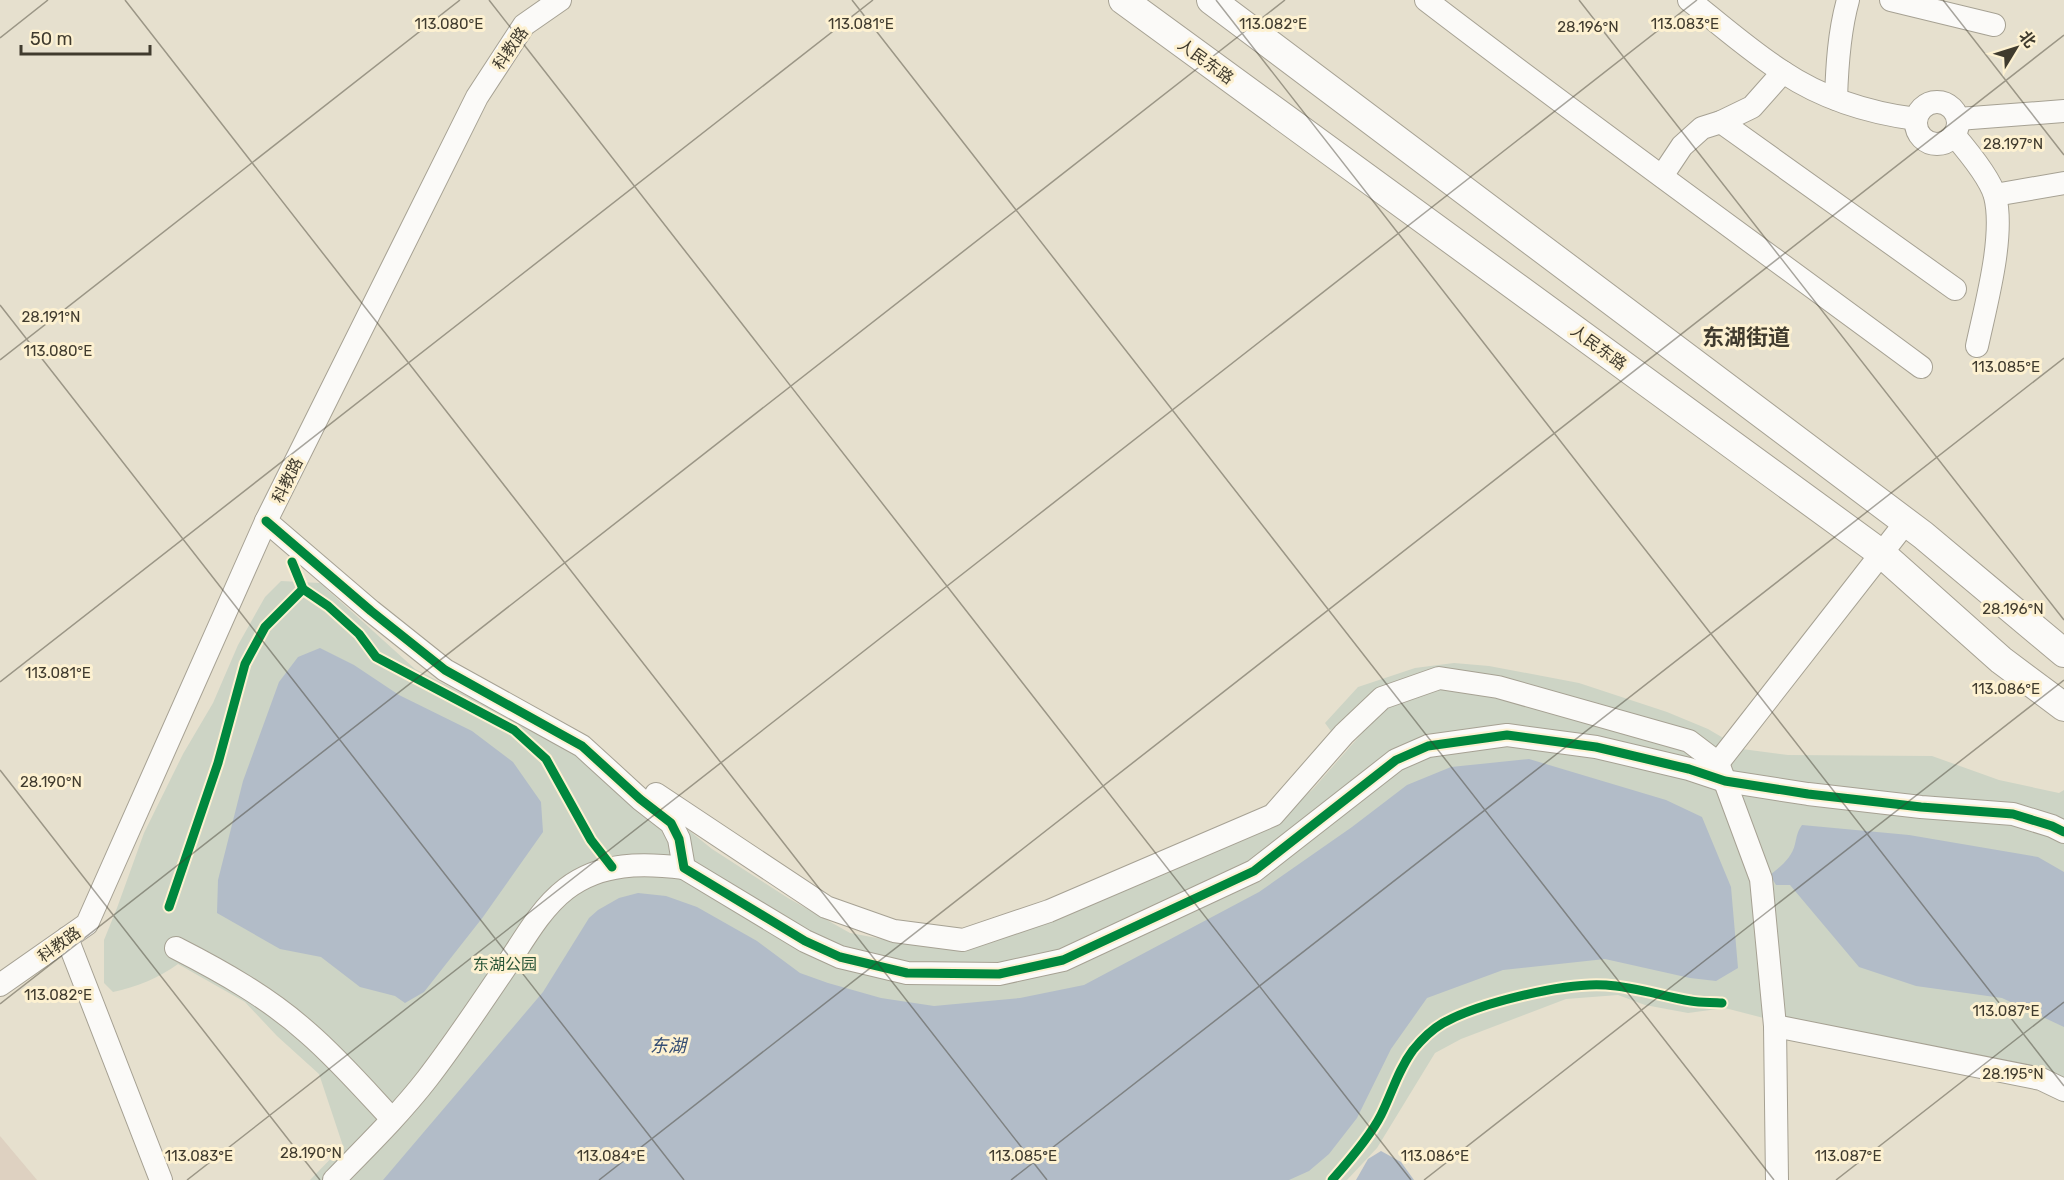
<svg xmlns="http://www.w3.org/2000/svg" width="2064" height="1180" font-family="Rubik,'Noto Sans SC',sans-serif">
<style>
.education{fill:#ded1c1}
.green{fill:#cdd4c5}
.water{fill:#b2bcc8}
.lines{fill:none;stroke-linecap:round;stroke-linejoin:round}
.minor-casing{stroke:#a6a193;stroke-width:24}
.major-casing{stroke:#a6a193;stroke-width:30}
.minor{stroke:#fbfaf8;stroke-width:22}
.major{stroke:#fbfaf8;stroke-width:28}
.cycleway-casing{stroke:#fdf1d1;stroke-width:13}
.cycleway{stroke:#00873e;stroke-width:9}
.ticks{fill:none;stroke:#403b2e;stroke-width:1.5;stroke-opacity:0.45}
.labels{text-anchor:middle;stroke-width:6;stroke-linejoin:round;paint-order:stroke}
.street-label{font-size:16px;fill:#403b2e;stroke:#fdf1d1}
.park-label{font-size:16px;fill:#295537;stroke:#fdf1d1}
.water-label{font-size:18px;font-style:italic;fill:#344d73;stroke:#fdf1d1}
.district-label{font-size:22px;font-weight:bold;fill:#403b2e;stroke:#fdf1d1}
.ticks-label{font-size:15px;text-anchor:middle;fill:#403b2e;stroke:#fdf1d1;stroke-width:6;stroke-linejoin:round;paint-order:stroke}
</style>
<rect width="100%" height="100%" fill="#e6e0ce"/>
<path class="education" d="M0 1136 37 1180H0Z"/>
<path class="green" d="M281 581 320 583 415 669 503 714 645 795 712 849 788 898 850 933 920 946H977L1276 822 1313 789 1363 732 1333 734 1325 723 1358 687 1415 668 1454 663 1489 666 1579 683 1667 712 1708 729 1742 749 1788 755 1932 756 1999 780 2059 793 2064 790V1103L2034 1088 1725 1008 1688 1013 1645 1005 1618 995 1566 999 1461 1039 1435 1053 1377 1148 1347 1180H310L343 1146 319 1074 277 1036 245 1002 178 964C159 978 136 987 113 992L104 983V940L117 908 144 833 183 754 213 703 238 645 265 597Z"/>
<g class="water">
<path d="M320 648 354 665 399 695 472 731 513 762 541 802 543 832 483 917 424 992 405 1003 395 996 360 987 321 957 280 949 217 913 218 880 243 781 279 682 298 657Z"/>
<path d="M1529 759 1666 800 1702 817 1731 887 1738 968 1716 981 1690 978 1605 959 1503 970 1427 998 1391 1049 1357 1118 1329 1154 1309 1171 1289 1180H383L543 992 589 918 598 910 619 898 638 893 666 896 697 907 757 941 800 973 828 983 881 998 934 1006 1020 998 1084 985 1259 892 1352 827 1407 785 1451 767Z"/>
<path d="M1802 825 1909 835 2038 857 2064 872V1027L2002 998 1916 986 1859 967 1790 885H1776L1770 875C1780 867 1792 858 1795 844 1797 836 1797 832 1802 825Z"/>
<path d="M1381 1151 1401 1162 1414 1180H1356L1368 1159Z"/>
</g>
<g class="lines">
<defs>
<g id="minor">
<path d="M1426 0C1589 125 1756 245 1921 367"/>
<path d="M1689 0C1720 24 1750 51 1783 72 1822 98 1870 113 1916 119"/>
<path d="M1891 0 1994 25"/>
<path d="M1836 99C1837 66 1839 32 1848 0"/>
<circle cx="1937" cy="123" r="21"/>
<path d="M1958 119 2064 111"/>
<path d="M1721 122 1955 289"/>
<path d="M1954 135C1966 149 1990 178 1995 196 2005 236 1986 304 1977 346"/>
<path d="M1662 176 1682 146 1702 128 1721 122 1752 107 1783 72"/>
<path d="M1995 195 2064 183"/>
<path d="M266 521 371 611 445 670 582 746 640 799 671 823 679 839 684 868 805 941 840 957 907 973 999 974 1063 960 1254 871 1396 760 1428 746 1507 735 1596 747 1689 769 1725 781 1808 794 1921 807 2013 814 2052 826 2064 832"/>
<path d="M1718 763 1906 522"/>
<path d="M656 794 826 907 894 931 963 940 1049 911 1273 815 1344 734 1382 698 1439 678 1498 687 1689 741 1718 763 1761 879 1775 1026 1777 1180"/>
<path d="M67 938 161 1180"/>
<path d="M176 948C223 972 269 998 308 1033 338 1059 365 1090 392 1119"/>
<path d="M0 985 87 924 266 521 477 97 524 25 560 0"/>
<path d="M1775 1026 2041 1079 2064 1090"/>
<path d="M334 1180C366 1147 399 1115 427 1079 454 1044 480 1005 505 968 523 941 540 909 566 889 601 862 643 863 684 868"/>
</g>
<g id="major">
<path d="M1123 0 1882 554 2001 660 2064 707"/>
<path d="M1211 0 1923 535 2064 653"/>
</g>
</defs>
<use href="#minor" class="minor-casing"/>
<use href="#major" class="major-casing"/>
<use href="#minor" class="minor"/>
<use href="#major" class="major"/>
<defs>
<g id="cycleway">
<path d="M266 521 371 611 445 670 582 746 640 799 671 823 679 839 684 868 805 941 840 957 907 973 999 974 1063 960 1254 871 1396 760 1428 746 1507 735 1596 747 1689 769 1725 781 1808 794 1921 807 2013 814 2052 826 2064 832"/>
<path d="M292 562 303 589 328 606 359 634 376 657 514 730 546 759 591 840 612 867"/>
<path d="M169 907 218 763 245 664 265 627 303 589"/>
<path d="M1332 1180C1348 1162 1370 1137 1381 1115 1392 1093 1398 1070 1413 1050 1422 1039 1431 1030 1443 1023 1479 1003 1565 982 1606 985 1635 987 1662 996 1691 1001 1701 1003 1712 1002 1722 1003"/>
</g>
</defs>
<use href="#cycleway" class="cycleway-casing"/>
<use href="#cycleway" class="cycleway"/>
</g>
<path class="ticks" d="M125 0 1047 1180M489 0 1411 1180M852 0 1774 1180M1216 0 2064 1086M1579 0 2064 620M1943 0 2064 155M0 38 48 0M0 305 684 1180M0 360 460 0M0 682 873 0M0 770 320 1180M0 1004 1285 0M187 1180 1697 0M599 1180 2064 35M1011 1180 2064 358M1424 1180 2064 680M1836 1180 2064 1002"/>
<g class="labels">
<g class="street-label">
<text transform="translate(510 48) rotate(-55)" y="6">科教路</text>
<text transform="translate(1206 61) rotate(36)" y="6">人民东路</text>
<text transform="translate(1599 347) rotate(36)" y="6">人民东路</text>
<text transform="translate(287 480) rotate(-64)" y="6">科教路</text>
<text transform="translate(59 944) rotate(-36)" y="6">科教路</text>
</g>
<g class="park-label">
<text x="505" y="970">东湖公园</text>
</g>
<g class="water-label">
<text x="668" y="1052">东湖</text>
</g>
<g class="district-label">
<text x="1746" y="345">东湖街道</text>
</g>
</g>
<g class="ticks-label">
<text x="449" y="29">113.080°E</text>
<text x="861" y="29">113.081°E</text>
<text x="1273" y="29">113.082°E</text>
<text x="1685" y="29">113.083°E</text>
<text x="1588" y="32">28.196°N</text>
<text x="2013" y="149">28.197°N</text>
<text x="51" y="322">28.191°N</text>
<text x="58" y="356">113.080°E</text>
<text x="2006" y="372">113.085°E</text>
<text x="2013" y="614">28.196°N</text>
<text x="58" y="678">113.081°E</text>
<text x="2006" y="694">113.086°E</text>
<text x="51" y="787">28.190°N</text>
<text x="58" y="1000">113.082°E</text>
<text x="2006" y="1016">113.087°E</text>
<text x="2013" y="1079">28.195°N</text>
<text x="311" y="1158">28.190°N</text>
<text x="199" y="1161">113.083°E</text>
<text x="611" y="1161">113.084°E</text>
<text x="1023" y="1161">113.085°E</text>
<text x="1435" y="1161">113.086°E</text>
<text x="1848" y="1161">113.087°E</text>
</g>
<g transform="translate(2016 48) rotate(52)" stroke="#fdf1d1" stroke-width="4.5" paint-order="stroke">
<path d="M0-4.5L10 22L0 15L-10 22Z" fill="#403b2e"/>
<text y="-9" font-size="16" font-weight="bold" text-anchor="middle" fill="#403b2e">北</text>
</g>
<path d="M21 45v9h129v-9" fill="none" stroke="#403b2e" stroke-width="3"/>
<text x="30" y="45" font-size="18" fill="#403b2e" stroke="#fdf1d1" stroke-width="4.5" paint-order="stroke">50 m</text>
</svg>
